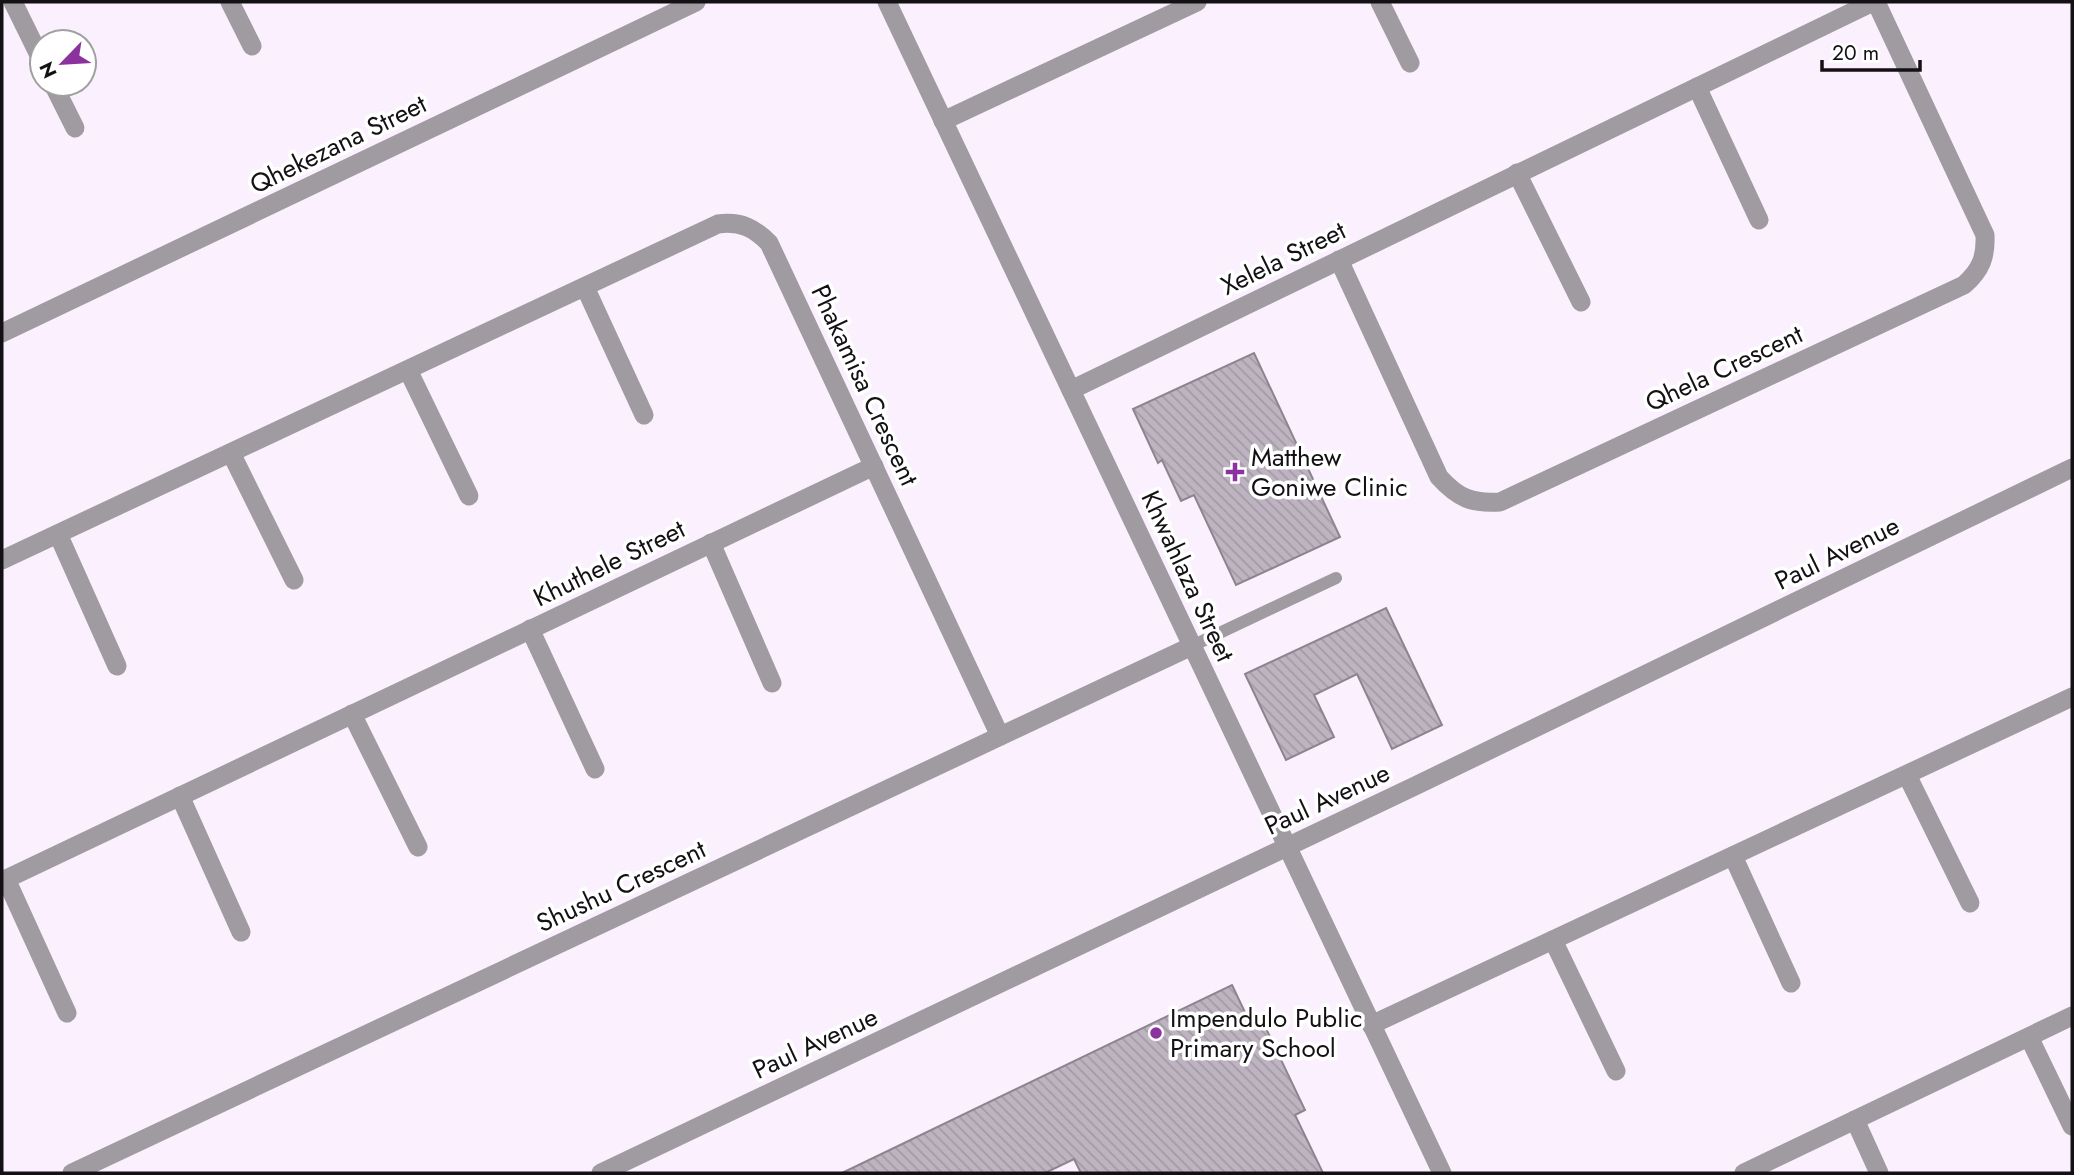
<svg xmlns="http://www.w3.org/2000/svg" width="2074" height="1175" font-family="Jost,sans-serif">
<style>
.building{fill:url(#building-back-hatch);stroke:#8d8490;stroke-width:2}
.lines{fill:none;stroke-linecap:round;stroke-linejoin:round}
.service{stroke:#9f9ba0;stroke-width:12}
.minor{stroke:#9f9ba0;stroke-width:19}
.poi-dot{fill:#8b329e;stroke:#fff;stroke-width:2.5}
.labels{text-anchor:middle;stroke-width:7;stroke-linejoin:round;paint-order:stroke}
.street-label{font-size:26px;fill:#141115;stroke:#fff}
.poi-label{font-size:26px;fill:#141115;stroke:#fff;text-anchor:start}
</style>
<defs>
<pattern id="building-back-hatch" width="6" height="6" patternUnits="userSpaceOnUse" patternTransform="scale(1.75)"><rect width="6" height="6" fill="#beb4c1"/><path d="M-1 5l2 2M0 0l6 6M5-1l2 2" fill="none" stroke="#a29aa5"/></pattern>
</defs>
<rect width="100%" height="100%" fill="#fbf1fe"/>
<g class="building">
<path d="M1254 353 1340 537 1236 585 1194 495 1181 501 1162 460 1158 463 1133 409Z"/>
<path d="M1386 608 1442 725 1392 749 1357 674 1314 695 1334 737 1286 760 1245 674Z"/>
<path d="M1232 985 1251 1025 1262 1020 1305 1110 1295 1115 1323 1173H1081L1074 1159 1045 1173H842Z"/>
</g>
<g class="lines">
<path class="service" d="M1192 646 1336 578"/>
<g class="minor">
<path d="M13 2 42 61"/>
<path d="M230 2 252 46"/>
<path d="M887 2 1442 1173"/>
<path d="M1380 2 1410 63"/>
<path d="M53 84 75 128"/>
<path d="M1697 87 1759 220"/>
<path d="M943 121 1197 2"/>
<path d="M1517 173 1581 302"/>
<path d="M1339 260 1439 477C1458 498 1472 504 1500 502L1964 285C1981 270 1986 257 1985 235L1876 2"/>
<path d="M585 287 644 415"/>
<path d="M2 333 696 2"/>
<path d="M408 370 469 496"/>
<path d="M1071 390 1873 2"/>
<path d="M231 453 294 580"/>
<path d="M58 534 117 666"/>
<path d="M711 543 772 683"/>
<path d="M2 560 718 224C741 221 754 228 769 243L1000 736"/>
<path d="M530 629 595 769"/>
<path d="M352 714 418 847"/>
<path d="M1907 775 1970 903"/>
<path d="M180 796 241 932"/>
<path d="M1733 856 1791 983"/>
<path d="M6 879 67 1013"/>
<path d="M2 881 874 466"/>
<path d="M1553 940 1616 1071"/>
<path d="M1371 1025 2072 697"/>
<path d="M2029 1037 2072 1126"/>
<path d="M1855 1120 1879 1173"/>
<path d="M72 1173 1192 646"/>
<path d="M601 1173 1415 786 2072 468"/>
<path d="M1744 1173 2072 1016"/>
</g>
</g>
<g class="poi-dot">
<path d="M1231.5 461.5h7v7h7v7h-7v7h-7v-7h-7v-7h7z"/>
<circle cx="1156" cy="1033" r="7"/>
</g>
<g class="labels">
<g class="street-label">
<text transform="translate(338 144) rotate(-26)" y="9">Qhekezana Street</text>
<text transform="translate(1283 258) rotate(-26)" y="9">Xelela Street</text>
<text transform="translate(1724 368) rotate(-25)" y="9">Qhela Crescent</text>
<text transform="translate(865 385) rotate(65)" y="9">Phakamisa Crescent</text>
<text transform="translate(1837 553) rotate(-26)" y="9">Paul Avenue</text>
<text transform="translate(609 563) rotate(-26)" y="9">Khuthele Street</text>
<text transform="translate(1188 576) rotate(65)" y="9">Khwahlaza Street</text>
<text transform="translate(1327 799) rotate(-25)" y="9">Paul Avenue</text>
<text transform="translate(621 886) rotate(-25)" y="9">Shushu Crescent</text>
<text transform="translate(815 1043) rotate(-25)" y="9">Paul Avenue</text>
</g>
<g class="poi-label">
<text x="1251" y="466">Matthew<tspan x="1251" dy="30">Goniwe Clinic</tspan></text>
<text x="1170" y="1027">Impendulo Public<tspan x="1170" dy="30">Primary School</tspan></text>
</g>
</g>
<rect width="2074" height="1175" fill="none" stroke="#141115" stroke-width="7"/>
<g transform="translate(63 63) rotate(245)"><circle r="33" fill="#ffffff" stroke="#a1a0a1" stroke-width="2"/>
<path d="M0-5L12 26L0 18L-12 26Z" fill="#8b329e"/>
<text y="-10" font-size="19" font-weight="bold" text-anchor="middle" fill="#141115">N</text>
</g>
<path d="M1822 60v10h98v-10" fill="none" stroke="#141115" stroke-width="3.5"/>
<text x="1832" y="60" font-size="21" fill="#141115" stroke="#ffffff" stroke-width="5" paint-order="stroke">20 m</text>
</svg>
